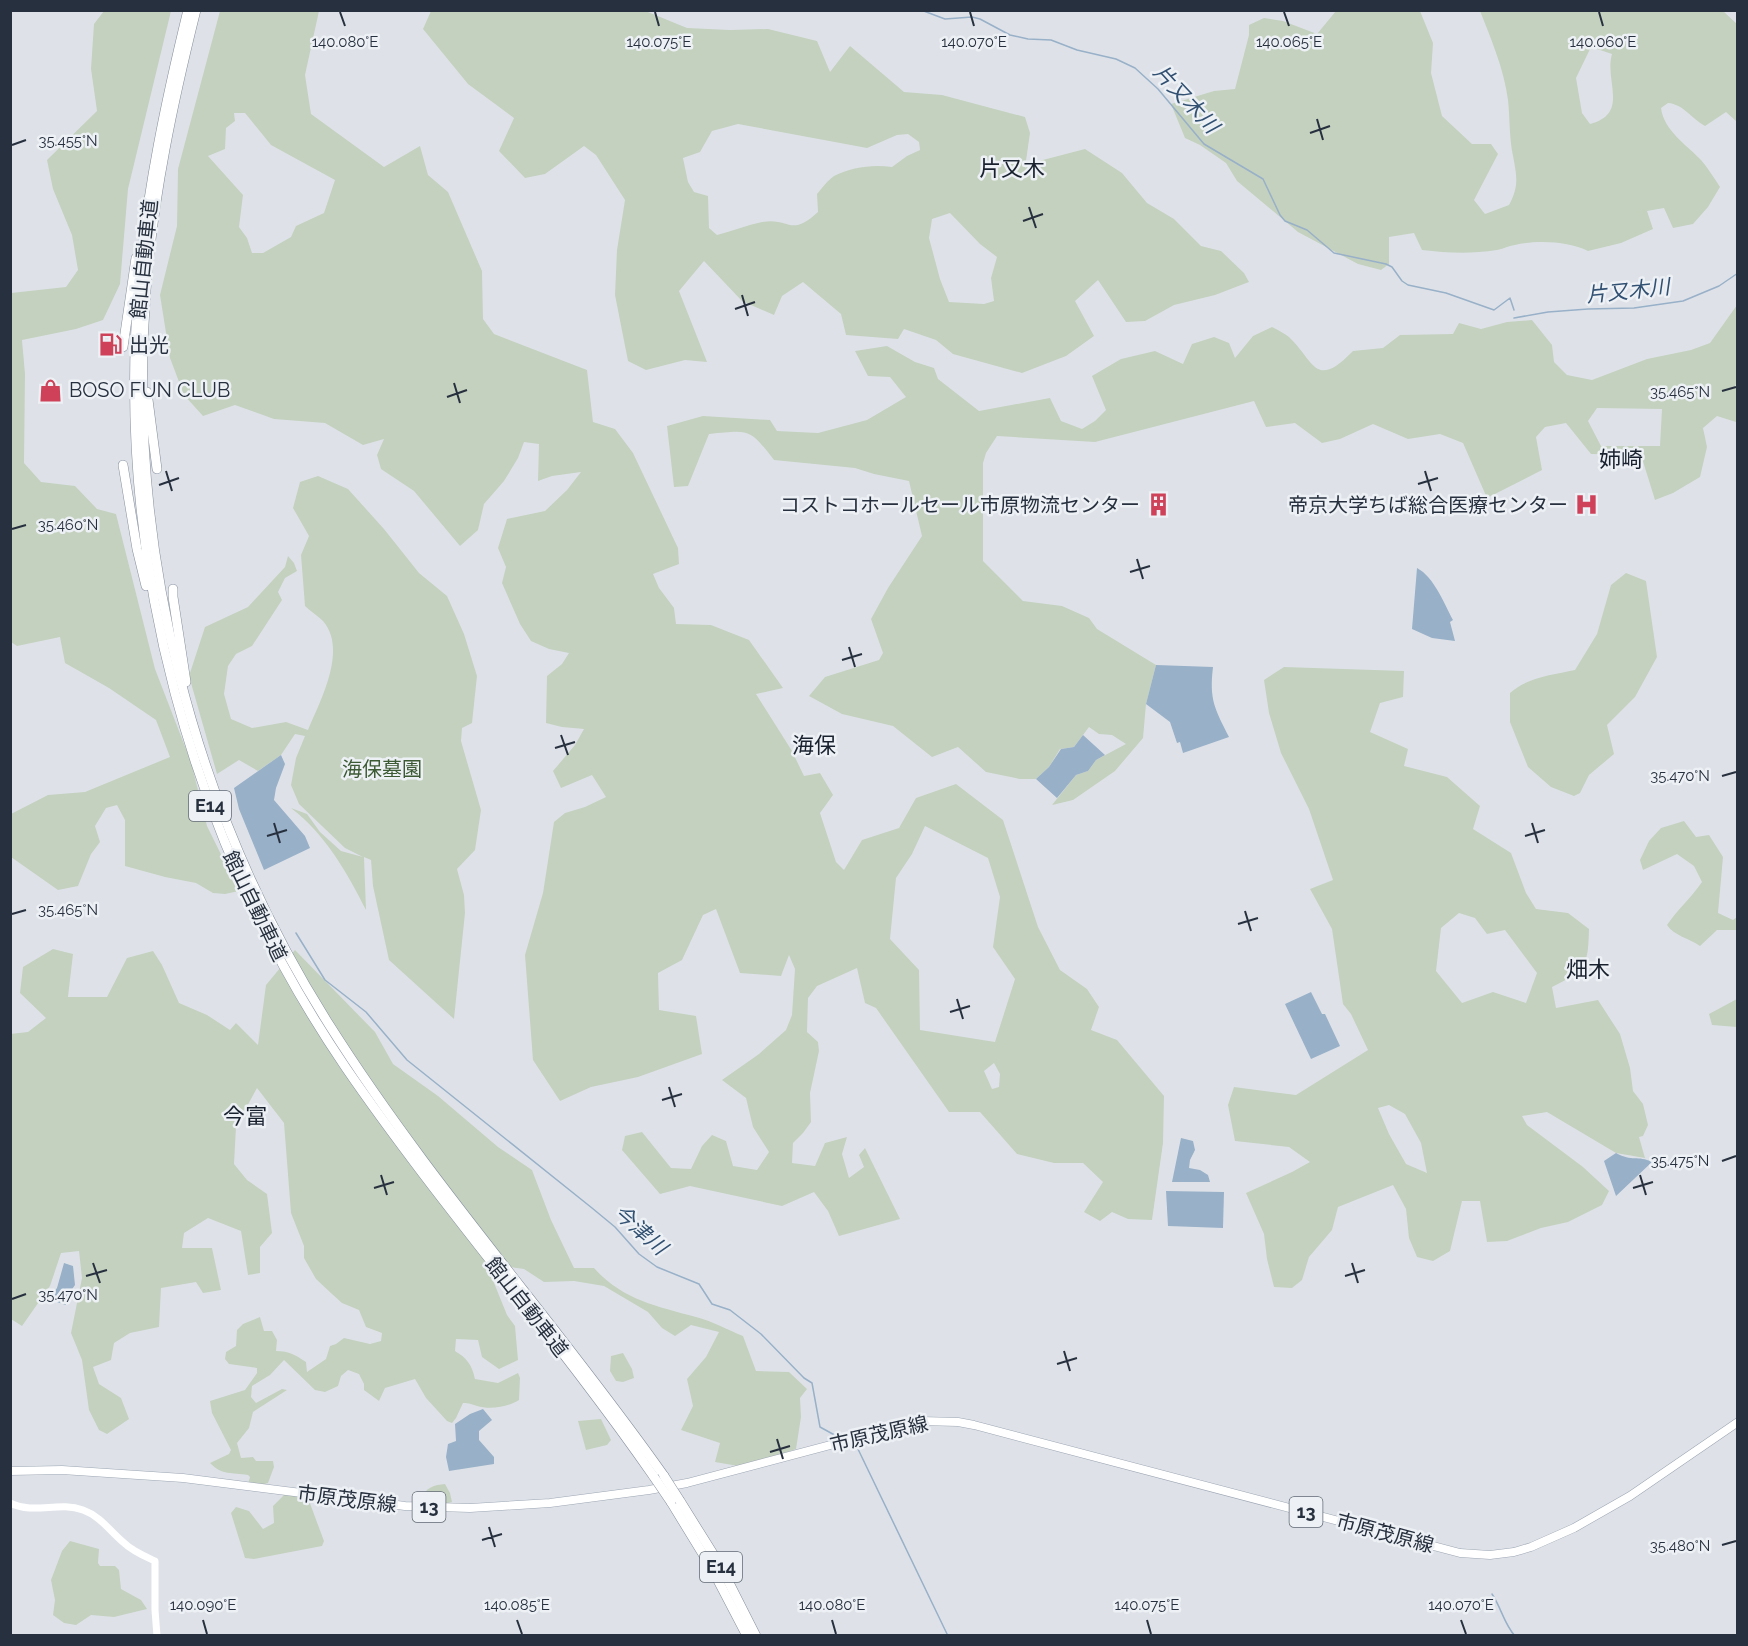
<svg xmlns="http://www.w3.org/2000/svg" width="1748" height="1646" font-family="Raleway,'Noto Sans JP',sans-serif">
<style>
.green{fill:#c4d1bf;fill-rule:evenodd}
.water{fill:#98b0c8}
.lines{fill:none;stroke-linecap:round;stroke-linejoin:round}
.stream{stroke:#98b0c8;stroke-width:1.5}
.primary-casing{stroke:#9da6b3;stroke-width:9}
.highway-casing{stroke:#858f9e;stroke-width:10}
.secondary{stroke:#fff;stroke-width:7}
.primary{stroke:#fff;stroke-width:8}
.highway{stroke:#fff;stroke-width:9}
.highway-bridge-casing{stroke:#858f9e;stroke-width:10;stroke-linecap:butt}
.highway-bridge{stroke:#fff;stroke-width:9}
.ticks{fill:none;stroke:#27303e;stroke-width:2}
.labels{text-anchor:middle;stroke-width:5;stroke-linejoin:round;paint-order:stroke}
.shield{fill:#edf1f5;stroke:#626a75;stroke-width:1.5}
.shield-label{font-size:18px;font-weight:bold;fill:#27303e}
.street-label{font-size:20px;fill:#27303e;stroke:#edf1f5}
.poi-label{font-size:20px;fill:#27303e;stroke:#edf1f5;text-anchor:start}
.park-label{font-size:20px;fill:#3c5a34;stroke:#edf1f5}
.water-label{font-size:21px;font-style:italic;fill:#315072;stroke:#edf1f5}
.quarter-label{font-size:22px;fill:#19212f;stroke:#edf1f5}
.ticks-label{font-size:15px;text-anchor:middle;fill:#27303e;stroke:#edf1f5;stroke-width:5;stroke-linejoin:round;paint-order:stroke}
</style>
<rect width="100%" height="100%" fill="#dee2e8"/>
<g class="green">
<path d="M643 10 687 28 730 30 768 29 817 41 830 72 850 46 904 92 942 95 1025 117 1030 133 1025 168 1039 161 1085 149 1122 173 1147 203 1174 219 1201 246 1221 251 1244 273 1249 282 1215 295 1174 305 1145 321 1126 322 1098 280 1075 301 1094 336 1066 356 1022 373 953 354 936 340 904 329 898 339 846 335 841 314 803 282 782 296 774 315 742 301 704 261 679 291 707 362 685 360 646 370 628 361 615 295 617 250 625 200 596 155 584 146 545 174 525 178 499 151 514 118 468 84 423 29 431 11ZM738 124 867 148 897 135 908 134 919 142 920 150 907 156 892 167C873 164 851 167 834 176 828 180 822 188 817 194L818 212C790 238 790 217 762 222 747 225 732 231 717 235L709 228 708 196 694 192 688 182 683 158 700 152 712 131ZM950 213 980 244 997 257 991 278 994 301 984 304 949 302 940 279 929 238 932 219Z"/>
<path d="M104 11H171L128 189 120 284 103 320 76 329 22 340 25 374 24 463 41 482 75 486 97 509 116 514 155 669 191 762 207 826 239 891 225 894 213 893 196 883 165 877 125 866V820L117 805 106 808 95 826 100 842 91 854 78 886 58 890 11 857V814L48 795 85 792 170 757 156 720 109 688 65 663 60 637 17 646 11 642V293L66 287 78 270 72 235 53 189 47 160 97 111 91 69 94 24Z"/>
<path d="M220 11H319L305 75 311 114 384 167 420 146 428 175 448 192 482 271 483 319 494 334 587 370 593 422 615 429 633 453 678 548 679 564 653 574 659 588 674 608 676 624 711 625 749 640 783 688 756 694 792 751 804 776 820 773 833 795 820 813 836 862 844 870 862 840 899 828 916 798 956 784 1003 820 1038 927 1060 970 1087 989 1099 1007 1091 1030 1117 1040 1164 1096 1163 1143 1152 1220 1128 1219 1112 1212 1100 1221 1084 1212 1103 1182 1083 1163H1054L1017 1154 980 1112H949L876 1008 865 1003 857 968 817 986 808 998 807 1032 818 1042 819 1051 810 1093 811 1122 803 1133 793 1143 792 1163 815 1166 825 1143 847 1137 842 1154 849 1178 864 1167 859 1155 865 1148 900 1219 839 1236 828 1211 814 1192 782 1206 690 1186 660 1194 622 1150 625 1136 642 1132 671 1168 691 1169 702 1146 712 1135 726 1141 733 1166 757 1170 769 1152 753 1127 746 1098 722 1080 759 1054 786 1030 792 1015 795 969 789 955 781 976 740 973 716 909 703 915 682 960 658 973 659 1010 696 1016 702 1054 638 1077 591 1087 560 1101 533 1060 525 955 543 893 554 822 565 813 585 807 606 797 592 775 561 788 553 771 575 745 584 729 562 727 546 723 547 676 562 664 569 653 549 649 531 641 520 624 502 583 506 567 498 548 507 519 545 511 567 490 581 472 552 476 538 481 539 444 524 442 518 458 504 481 484 504 478 530 460 546 414 491 381 469 377 455 384 439 363 445 325 423 274 419 235 405 203 416 184 395 170 358 160 295 177 226 178 169ZM234 113H245L271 145 335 180 324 213 296 226 291 237 263 253H252L247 238 239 227 243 195 208 156 225 149 226 128 235 121ZM925 826 988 858 1000 897 993 947 1015 979 995 1042 920 1030 919 970 890 939 896 878 912 854ZM994 1063 1000 1074 999 1087 992 1089 984 1071Z"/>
<path d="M1336 11H1420L1433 43 1431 73 1442 116 1472 144H1491L1498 154 1474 200 1485 214 1509 205C1519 186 1517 177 1513 156 1509 138 1510 118 1508 100 1504 69 1491 39 1480 11H1723L1737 24V122L1726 112 1705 126C1692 119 1683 104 1668 103L1661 108C1664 131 1687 145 1701 160 1708 168 1714 178 1720 187L1708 207 1693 224 1673 228 1664 208 1647 211 1653 229 1621 243 1588 251C1568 241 1537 240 1515 245 1508 246 1503 249 1497 250 1471 254 1447 253 1422 250L1414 233 1389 237V264L1381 270 1358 264 1298 232 1237 181 1226 163 1200 145 1185 138 1171 104 1214 91 1235 89 1249 35V25L1264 18 1283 21 1317 34ZM1591 47 1612 54C1604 81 1630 113 1590 124L1582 113 1576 78Z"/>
<path d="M1737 305 1738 380 1735 386 1738 388 1737 430 1736 422 1717 416 1703 428 1707 447 1700 477 1673 493 1655 500 1641 455 1591 454 1566 423 1545 427 1536 437 1542 470 1487 498 1463 443 1440 434 1408 439 1373 424 1340 439 1322 443 1295 423 1266 427 1254 401 1095 442 997 436 986 453 983 463V561L1023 601 1062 606 1089 618 1097 629 1156 665 1146 704 1143 738 1115 771 1073 800 1052 805 1076 775 1088 771 1096 760 1126 744 1112 735 1099 734 1089 727 1074 747 1060 749 1049 767 1036 779H1020L986 772 958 747 932 757 893 726 842 714 809 696 825 677 879 660 883 653 871 619 888 588 922 536 909 481 874 474 855 468 774 460C749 428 750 430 709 434L688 486 674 487 667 426 703 416 770 420 777 431 818 433 867 420 906 397 890 377 868 376 855 351 887 346 915 362 934 368 938 379 979 411 1050 398 1061 421 1082 429 1095 421 1106 410 1092 376 1121 359 1155 351 1183 364 1192 344 1214 337 1229 343 1235 358 1253 336 1272 327C1278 330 1284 333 1289 337 1315 362 1315 390 1353 351L1383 348 1400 335 1453 334 1459 323 1481 329 1507 322 1532 320 1552 345 1554 362 1567 375 1592 380 1647 359 1691 350 1710 343ZM1597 408 1662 409 1660 446H1601L1588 421Z"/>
<path d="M318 476 348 489 384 529 419 573 447 596 464 634 477 676 472 723 462 728 461 741 481 810 475 850 457 869 464 895 465 913 454 1019 389 960 373 886 371 860 364 857 366 910C347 872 325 834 291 808L307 814 320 832 341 851 363 857 345 848 299 804 291 785 296 758 305 736 295 734 281 755 258 771 239 760 217 774 189 676 205 627 248 607 285 567 288 556 294 563 297 571 285 578 278 592 282 600 252 646 236 654 228 666 224 694 231 719 252 728 286 722 308 730C320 701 348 650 323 621 318 616 310 611 305 606L301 555 309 536 293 508 300 482Z"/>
<path d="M1626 573 1646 581 1657 657 1635 697 1607 725 1614 754 1589 775 1580 793 1574 796 1551 787 1528 767 1510 722V693C1528 677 1552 675 1575 670L1597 634 1611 585Z"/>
<path d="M1284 667 1404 671 1403 697 1380 703 1370 732 1408 749 1404 766 1447 777 1480 806 1473 829 1511 853 1526 893 1536 909 1568 913 1589 929C1588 967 1586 970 1552 987L1556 1008 1598 1000 1620 1034 1630 1068 1633 1091 1643 1104 1648 1125 1643 1136 1639 1137 1645 1158 1616 1153 1547 1112 1522 1116 1527 1125 1583 1167 1609 1191 1602 1205 1568 1222 1541 1228 1507 1241 1487 1242 1480 1201H1462L1450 1251 1433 1261 1417 1257 1409 1238 1406 1209 1393 1185 1338 1207 1332 1230 1309 1257 1302 1280 1292 1288 1274 1287 1267 1259 1264 1234 1246 1193 1292 1172 1310 1162 1289 1147 1235 1141 1228 1105 1234 1087 1296 1095 1368 1050 1351 1014 1343 1004 1332 929 1310 889 1333 880 1309 809 1281 753 1269 713 1264 680ZM1459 913 1475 918 1487 934 1505 930 1537 973 1526 1003 1493 992 1462 1003 1436 971 1441 928ZM1389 1105 1405 1114 1421 1143 1427 1173 1406 1164 1389 1134 1378 1108Z"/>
<path d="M1684 821 1696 837 1709 835 1723 857 1718 913 1733 920 1737 917V930H1717L1700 946C1689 938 1674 936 1667 925 1678 909 1691 898 1702 882L1694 866 1677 854 1643 870 1640 860 1649 841 1661 828Z"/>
<path d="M53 949 73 954 68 997H107L127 958 153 951 162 965 179 1003 207 1015 230 1030 236 1023 258 1045 266 985 295 950 375 1032 393 1064 438 1096 498 1147 532 1170 551 1220 574 1268H594C623 1300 656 1306 696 1317 712 1321 728 1330 743 1336L756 1371 789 1372 807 1389 800 1398 801 1417 796 1449 744 1467 715 1462 720 1443 681 1430 693 1406 687 1379 706 1357 719 1332 691 1325 675 1336 662 1328 648 1312 604 1286 574 1281 544 1282 524 1269 502 1266 490 1273 507 1315 515 1326 518 1360 499 1369 482 1357 478 1340 456 1339 455 1351C467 1358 472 1365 475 1379L498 1383 518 1373 520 1378 519 1400C508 1407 490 1410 477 1406 471 1404 469 1403 463 1403L456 1418 452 1423 447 1421 426 1398 415 1379 385 1388 379 1401 364 1390V1384L359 1374 348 1370 341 1376 338 1386 325 1392 315 1390 284 1360 270 1375 252 1386 251 1397 256 1403 282 1389 287 1390 253 1412 249 1428 237 1443 241 1458 253 1457 256 1461H273L274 1467 268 1483 262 1485 248 1484 250 1477 248 1475C231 1472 223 1476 210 1463L229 1454 231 1450 212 1413 210 1401 245 1390 257 1373V1368L229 1364 225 1359 226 1352 236 1346 237 1330 243 1324 260 1317 264 1331H272L277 1340 276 1351C290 1351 295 1355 306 1362L307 1372 326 1359 330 1346 336 1344 344 1338 370 1344 381 1341 382 1333 366 1327 359 1310 342 1303 332 1294 316 1279 304 1258V1246L291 1213 284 1123 257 1088 236 1127 234 1164 247 1180 267 1194 272 1233 260 1247V1273L248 1275 241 1231 208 1218 184 1233 182 1248H212L221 1290 203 1293 196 1282 161 1288 159 1327 130 1333 114 1343 111 1360 93 1367 99 1384 121 1398 129 1419 107 1434 99 1430 89 1410 82 1360 71 1333 82 1278 79 1251 61 1253 50 1286 22 1326 11 1319 10 1034 28 1032 46 1018 20 993 23 967Z"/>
<path d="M1737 999V1027L1712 1025 1709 1014Z"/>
<path d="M623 1353 632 1369 634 1378 623 1382 616 1381 610 1371 611 1356Z"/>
<path d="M601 1419 611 1440 607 1445 586 1450 578 1421Z"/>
<path d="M445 1484 450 1493 452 1502 444 1504 421 1499C426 1487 434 1485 445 1484Z"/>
<path d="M305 1490 324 1541 322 1546 254 1559 245 1558 231 1513 236 1507 249 1511 263 1529 274 1523 273 1506 285 1494Z"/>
<path d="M70 1541 99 1549 98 1563 100 1566H115L119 1570 121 1589 141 1600 147 1609 114 1617 91 1615 76 1625 64 1623 53 1615 55 1600 51 1580 62 1551Z"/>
</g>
<g class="water">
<path d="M1417 568C1434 577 1444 603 1453 620L1450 622 1455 641 1432 638 1412 629Z"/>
<path d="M1156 665 1213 667C1209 700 1215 709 1229 737L1183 753 1180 742 1177 743 1170 722 1146 704Z"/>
<path d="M1083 735 1105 755 1096 760 1088 771 1076 775 1057 798 1036 779 1049 767 1061 749 1074 747Z"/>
<path d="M281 755 285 764 276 788 274 800 305 836 310 848 264 870 239 809 234 788Z"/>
<path d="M1311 992 1322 1014H1325L1340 1046 1311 1059 1285 1004Z"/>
<path d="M1181 1138 1193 1141 1195 1150 1190 1160 1189 1168 1200 1170 1208 1175 1210 1182H1172Z"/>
<path d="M1616 1153C1632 1162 1638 1155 1652 1162L1616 1196 1604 1161Z"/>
<path d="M1166 1191 1224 1192 1223 1228 1168 1226Z"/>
<path d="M64 1263 73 1266 75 1285 66 1298V1305L48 1299 57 1288Z"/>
<path d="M483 1409 492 1420 479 1431V1440L494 1457V1464L449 1471 446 1457 448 1444 456 1441 455 1424 470 1414Z"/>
</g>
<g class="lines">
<g class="stream">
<path d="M921 10 945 19 972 17 980 19 1010 35 1028 39 1051 40 1077 50 1116 59 1135 68 1158 89 1204 144 1263 179 1280 215 1285 221 1307 230 1334 253 1386 264 1392 267 1402 281 1408 285 1446 293 1494 310 1510 298 1514 310"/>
<path d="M1514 318 1548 312 1588 309 1634 308 1683 301 1719 286 1738 273"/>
<path d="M296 933 325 980 366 1012 407 1060 592 1208 615 1227 639 1254 657 1267 699 1284 712 1304 730 1310 761 1334 804 1378 812 1383 820 1427 840 1438"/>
<path d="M850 1443 857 1447 948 1636"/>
<path d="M1492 1594C1501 1607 1504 1624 1515 1636"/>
</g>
<defs>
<path id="primary" d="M10 1471 62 1470 183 1478 405 1506 470 1508 550 1503 649 1490 687 1483 921 1421 958 1422 974 1425 1460 1553 1490 1555 1514 1552 1531 1547 1574 1528 1630 1496 1738 1422"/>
<g id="highway">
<path d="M188 10C166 100 147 190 139 282 115 559 190 839 346 1068 443 1209 557 1337 654 1477"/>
<path d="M196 10C173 102 153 196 146 290 126 547 192 809 330 1026 430 1184 557 1324 664 1476"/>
<path d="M123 347 136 258"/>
<path d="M147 392 157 469"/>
<path d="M123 465 137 549 146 586"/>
<path d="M173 589V597L186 682"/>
<path d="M680 1501 720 1565 756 1636"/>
<path d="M671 1502 712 1569 747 1636"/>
</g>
</defs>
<use href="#primary" class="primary-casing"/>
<use href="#highway" class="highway-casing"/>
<path class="secondary" d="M10 1503C35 1515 58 1501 83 1510 100 1516 110 1531 123 1542 132 1551 144 1556 155 1561V1610L157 1636"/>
<use href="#primary" class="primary"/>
<use href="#highway" class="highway"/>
<defs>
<g id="highway-bridge">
<path d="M664 1476 680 1501"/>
<path d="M654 1477 671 1502"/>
</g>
</defs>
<use href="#highway-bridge" class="highway-bridge-casing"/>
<use href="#highway-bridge" class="highway-bridge"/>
</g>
<path class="ticks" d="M340 12 345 26M655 12 659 26M970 12 974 26M1284 12 1289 26M1599 12 1603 26M1317 119 1323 140M1310 133 1330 126M12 145 26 140M1029 207 1036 228M1023 221 1043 214M742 295 748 316M735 309 755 302M454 383 460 403M1722 391 1736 387M447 397 467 390M166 471 172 491M1425 471 1431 491M1418 484 1438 478M159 485 179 478M12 529 26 525M1137 559 1143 579M1130 572 1150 566M849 647 855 667M842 660 862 654M561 735 568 755M555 748 575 742M1722 776 1736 772M274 823 280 843M1532 823 1538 843M267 836 287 830M1525 836 1545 830M1245 911 1251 931M12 914 26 910M1238 924 1258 918M957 999 963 1019M950 1012 970 1006M669 1087 675 1107M662 1100 682 1094M1722 1161 1736 1156M381 1175 387 1195M1640 1175 1646 1195M374 1188 394 1182M1633 1188 1653 1182M93 1263 100 1283M1352 1263 1358 1283M86 1276 107 1270M1345 1276 1365 1270M12 1299 26 1294M1064 1351 1070 1371M1057 1364 1077 1358M777 1439 783 1459M770 1452 790 1446M489 1527 495 1547M482 1540 502 1534M1722 1545 1736 1541M203 1620 207 1634M517 1620 522 1634M832 1620 836 1634M1147 1620 1151 1634M1461 1620 1466 1634"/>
<defs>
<symbol id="fuel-bare" viewBox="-9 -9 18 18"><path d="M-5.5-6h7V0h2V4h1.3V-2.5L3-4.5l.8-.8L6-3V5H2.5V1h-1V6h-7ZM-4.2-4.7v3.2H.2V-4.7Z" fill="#ce4159" stroke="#edf1f5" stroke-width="2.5" paint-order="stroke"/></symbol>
<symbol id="shop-bare" viewBox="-9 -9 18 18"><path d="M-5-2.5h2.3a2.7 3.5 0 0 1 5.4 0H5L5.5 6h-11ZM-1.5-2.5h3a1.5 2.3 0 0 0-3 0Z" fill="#ce4159" stroke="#edf1f5" stroke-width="2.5" paint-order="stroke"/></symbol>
<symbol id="building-bare" viewBox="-9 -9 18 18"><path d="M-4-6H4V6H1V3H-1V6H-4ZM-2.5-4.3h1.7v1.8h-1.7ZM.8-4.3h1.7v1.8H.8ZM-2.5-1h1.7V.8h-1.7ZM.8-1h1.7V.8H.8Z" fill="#ce4159" stroke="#edf1f5" stroke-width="2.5" paint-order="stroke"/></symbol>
<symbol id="hospital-bare" viewBox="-9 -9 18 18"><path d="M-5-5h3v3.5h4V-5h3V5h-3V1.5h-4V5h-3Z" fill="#ce4159" stroke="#edf1f5" stroke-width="2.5" paint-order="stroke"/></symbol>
</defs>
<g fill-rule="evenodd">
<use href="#fuel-bare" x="94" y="328" width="33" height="33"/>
<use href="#shop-bare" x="34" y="374" width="33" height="33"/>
<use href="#building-bare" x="1142" y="488" width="33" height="33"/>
<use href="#hospital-bare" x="1570" y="488" width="33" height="33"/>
</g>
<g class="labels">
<g class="shield">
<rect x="189" y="791" width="42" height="30" rx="4.5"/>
<rect x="412.5" y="1492" width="33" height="30" rx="4.5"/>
<rect x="1289.5" y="1497" width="33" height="30" rx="4.5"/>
<rect x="700" y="1552" width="42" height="30" rx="4.5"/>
</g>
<g class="shield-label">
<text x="210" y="812">E14</text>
<text x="429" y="1513">13</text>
<text x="1306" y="1518">13</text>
<text x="721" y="1573">E14</text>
</g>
<g class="street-label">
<text transform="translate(144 259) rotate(-84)" y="7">館山自動車道</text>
<text transform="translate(255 906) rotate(64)" y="7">館山自動車道</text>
<text transform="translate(527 1307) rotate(52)" y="7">館山自動車道</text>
<text transform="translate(879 1434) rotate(-13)" y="7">市原茂原線</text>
<text transform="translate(347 1499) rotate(7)" y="7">市原茂原線</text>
<text transform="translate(1385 1533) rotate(15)" y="7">市原茂原線</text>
</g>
<g class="poi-label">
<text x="129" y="352">出光</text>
<text x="69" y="397">BOSO FUN CLUB</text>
<text x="1140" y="512" text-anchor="end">コストコホールセール市原物流センター</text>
<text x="1568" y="512" text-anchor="end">帝京大学ちば総合医療センター</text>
</g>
<g class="park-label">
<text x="382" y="776">海保墓園</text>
</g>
<g class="water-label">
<text transform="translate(1186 99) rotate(47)" y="7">片又木川</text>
<text transform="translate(1628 291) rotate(-6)" y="7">片又木川</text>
<text transform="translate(640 1230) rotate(41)" y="7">今津川</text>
</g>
<g class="quarter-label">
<text x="1012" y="176">片又木</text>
<text x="1621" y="467">姉崎</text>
<text x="814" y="753">海保</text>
<text x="1588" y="977">畑木</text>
<text x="245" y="1124">今富</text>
</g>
</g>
<g class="ticks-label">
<text x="345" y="47">140.080°E</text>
<text x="659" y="47">140.075°E</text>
<text x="974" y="47">140.070°E</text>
<text x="1289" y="47">140.065°E</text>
<text x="1603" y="47">140.060°E</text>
<text x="68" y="146">35.455°N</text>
<text x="1680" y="397">35.465°N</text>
<text x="68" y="530">35.460°N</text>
<text x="1680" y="781">35.470°N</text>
<text x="68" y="915">35.465°N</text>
<text x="1680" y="1166">35.475°N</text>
<text x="68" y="1300">35.470°N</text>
<text x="1680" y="1551">35.480°N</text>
<text x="203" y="1610">140.090°E</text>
<text x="517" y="1610">140.085°E</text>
<text x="832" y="1610">140.080°E</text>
<text x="1147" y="1610">140.075°E</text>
<text x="1461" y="1610">140.070°E</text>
</g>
<rect width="1748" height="1646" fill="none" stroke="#27303e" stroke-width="24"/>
</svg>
